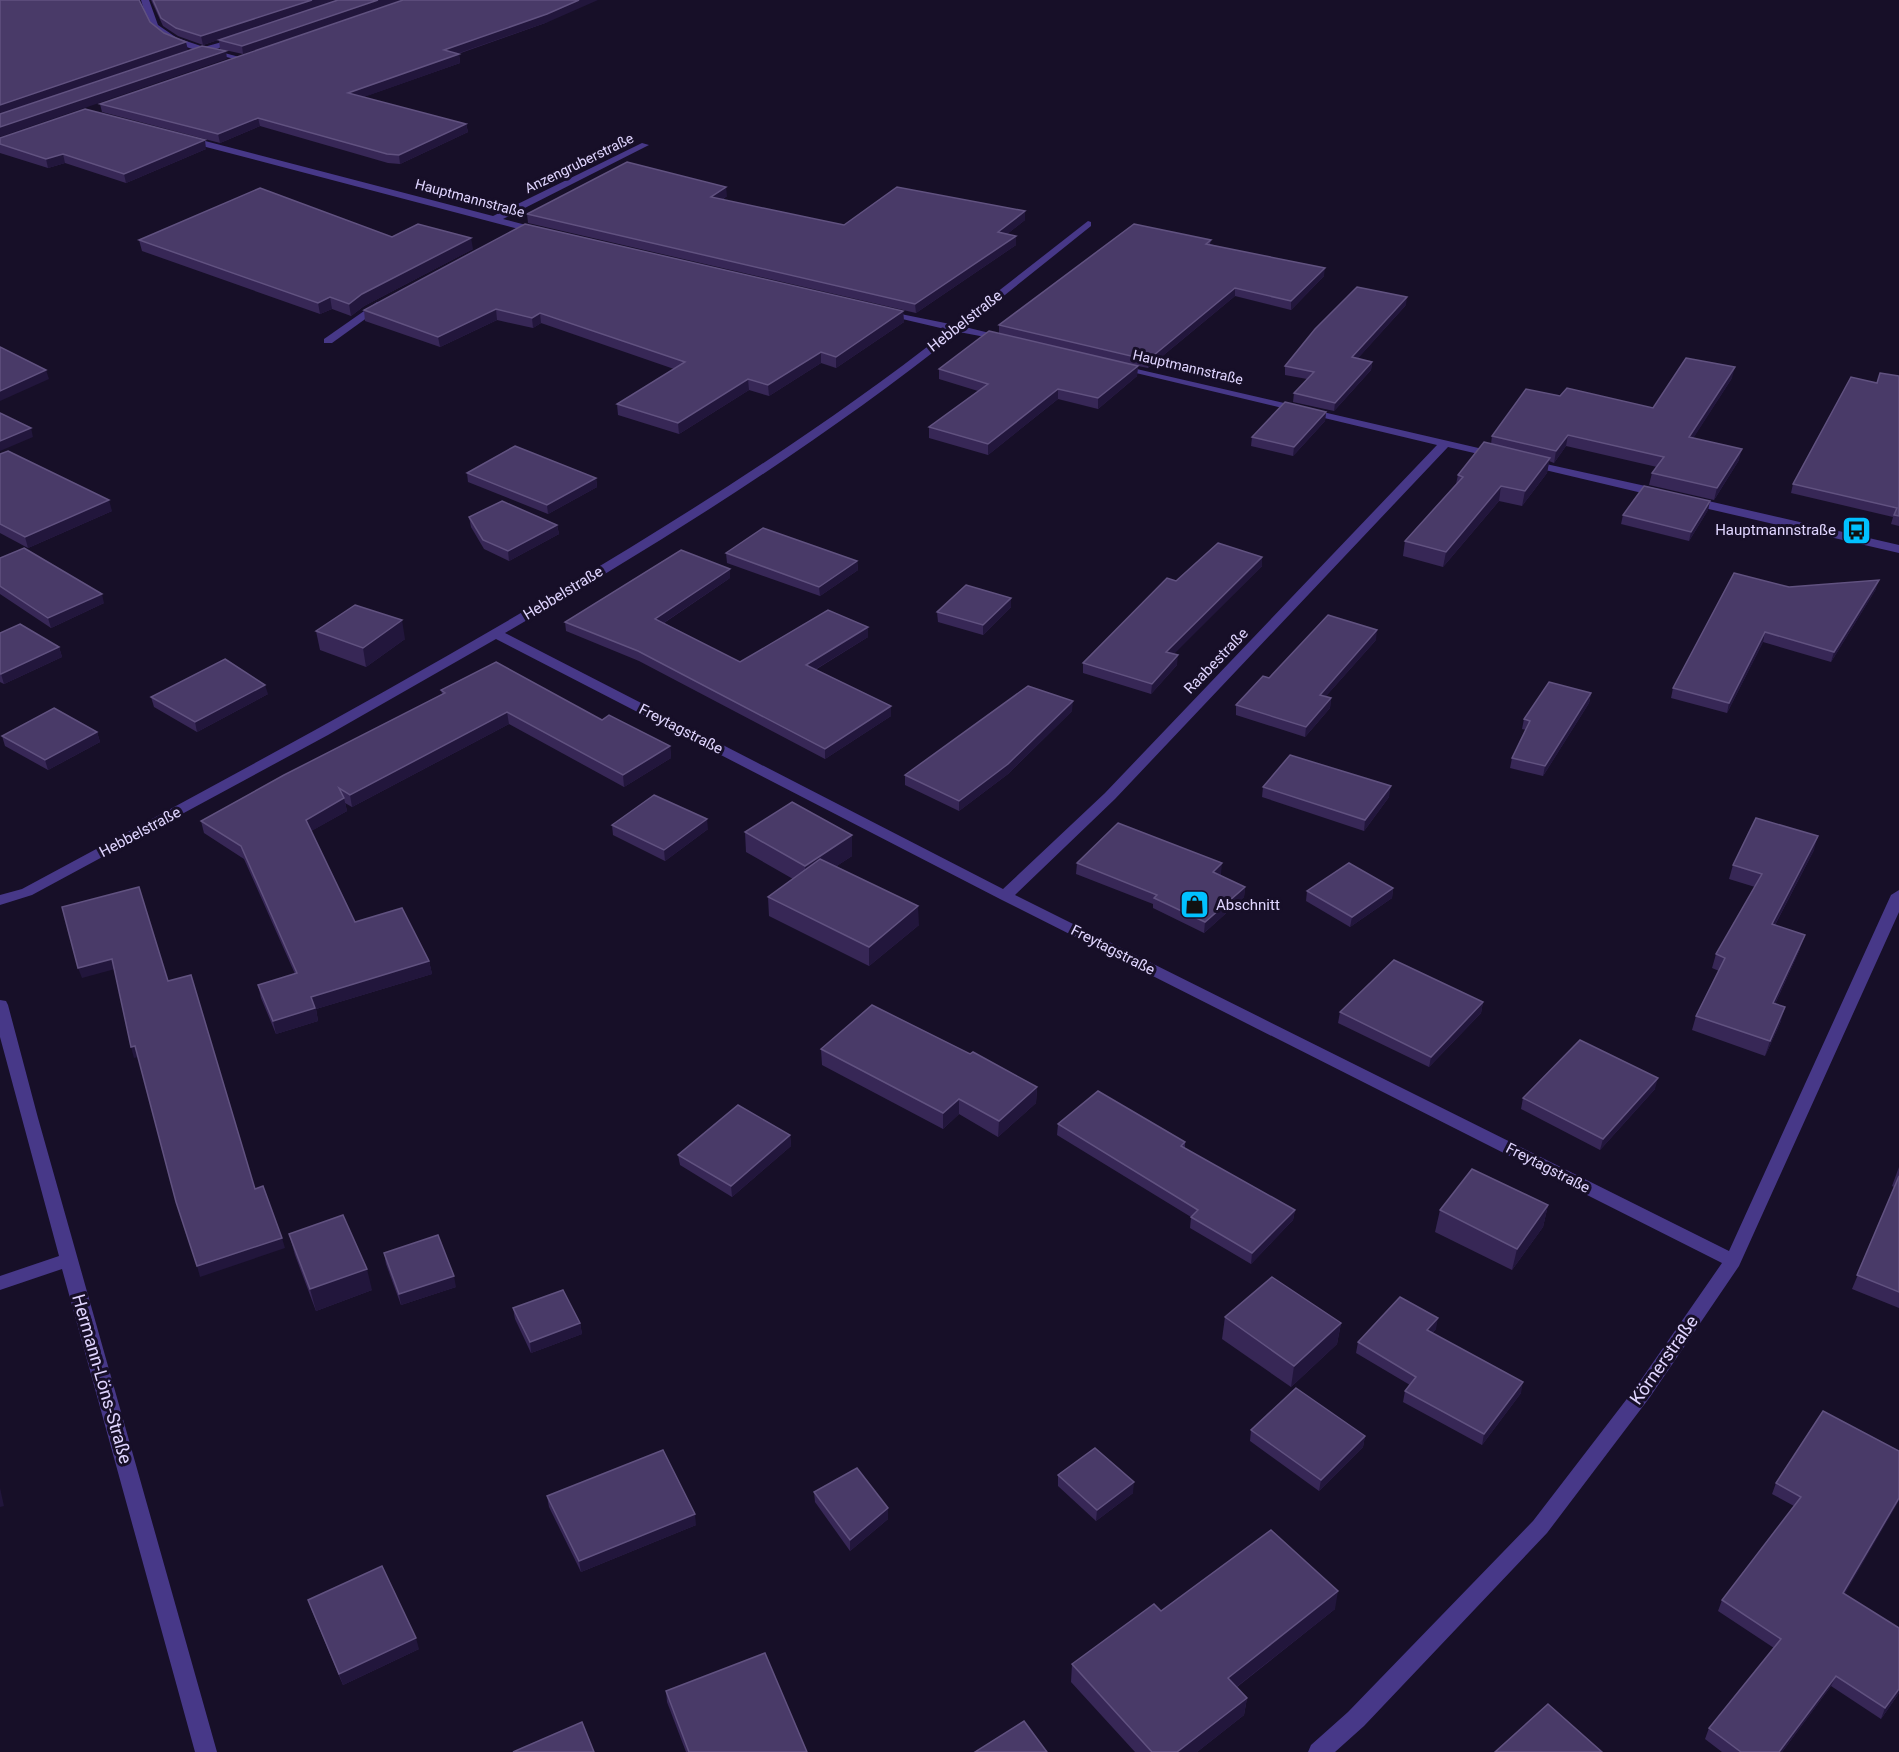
<svg xmlns="http://www.w3.org/2000/svg" width="1899" height="1752" font-family="Roboto,sans-serif">
<style>
.lines{fill:none;stroke-linecap:round;stroke-linejoin:round}
.minor{fill:#473888;fill-rule:evenodd}
.wall{fill:#372756}
.shaded-wall{fill:#22163c}
.building{fill:#493a68;stroke:#615280;stroke-width:1.5}
.labels{text-anchor:middle;stroke-width:6;stroke-linejoin:round;paint-order:stroke}
.far-street-label{font-size:14px;fill:#e0d5ff;stroke:#170f28}
.street-label{font-size:15px;fill:#e0d5ff;stroke:#170f28}
.poi-label{font-size:15px;fill:#e0d5ff;stroke:#170f28;text-anchor:end}
.near-street-label{font-size:18px;fill:#e0d5ff;stroke:#170f28}
</style>
<rect width="100%" height="100%" fill="#170f28"/>
<g class="lines">
<g class="minor">
<path d="M141 0H149L158 25 177 38 204 47 240 37V41L213 50 247 59 243 61 205 52 189 56V52L196 50C164 40 150 34 141 0Z"/>
<path d="M186 136 493 216 642 143 649 145 503 219 541 229V233L538 234 183 141V137Z"/>
<path d="M1088 221 1091 222V226L965 327 1006 337V341L959 332C817 445 662 542 505 633L1003 889 1105 793 1437 445 1115 368V364L1500 453V457L1496 458 1448 447 1115 799 1015 895 1729 1251 1891 895 1899 890V912L1739 1266 1650 1397 1547 1533 1364 1726 1335 1752H1308L1311 1745 1348 1712 1533 1521 1636 1387 1722 1263 1000 899 496 639 328 735 32 895 0 905V895L22 889C204 791 387 693 565 587 697 508 828 425 949 330L881 314V310L955 325Z"/>
<path d="M377 302 386 304 332 343H324V339Z"/>
<path d="M1528 460 1659 489 1665 493 1659 497 1524 465 1522 463Z"/>
<path d="M1691 497 1899 545V553L1687 504V498Z"/>
<path d="M0 1000 6 1001 8 1005 38 1118 217 1752H195L62 1269 0 1290V1276L59 1256 0 1037Z"/>
</g>
</g>
<g class="wall">
<path d="M151 0H337L203 45 178 36 163 26Z"/>
<path d="M338 0 243 54 220 49 219 40Z"/>
<path d="M548 22 458 54H459L460 63 363 97 466 124 468 132 400 164 388 163 260 126 220 143 102 112 100 104Z"/>
<path d="M0 138 206 149 126 183 65 163 48 168 0 153Z"/>
<path d="M727 196 722 200 844 225 1025 220 1007 234 1016 245 916 313 528 223 527 214Z"/>
<path d="M525 224 903 311 904 322 836 368 821 363 769 396 749 390 679 434 618 415 617 404 674 369 541 323 533 328 497 320 440 347 365 321 364 310Z"/>
<path d="M392 237 473 249 364 306 351 316 332 309 320 314 142 251 139 240Z"/>
<path d="M1211 240 1210 244 1324 276 1291 310 1235 296 1148 368 1138 366 1137 376 1098 409 1058 399 988 455 929 438V427L978 391 939 379V369L999 333V325Z"/>
<path d="M1406 305 1358 358 1372 362 1371 370 1334 411 1293 402 1294 393 1307 379 1285 375V366Z"/>
<path d="M1899 376V526L1891 524 1893 517 1791 493 1793 484 1877 383Z"/>
<path d="M1732 378 1693 438 1739 460 1714 500 1649 485 1652 473 1657 467 1566 446 1554 463 1549 461 1547 473 1522 506 1499 501 1443 567 1403 556 1405 541 1456 484 1458 475 1491 444 1492 436 1653 408Z"/>
<path d="M1326 412 1325 421 1293 456 1251 446 1252 437Z"/>
<path d="M0 454 112 511 28 548 0 533Z"/>
<path d="M467 473 596 478 597 487 548 514 468 482Z"/>
<path d="M1710 501 1708 510 1689 541 1621 524 1623 515Z"/>
<path d="M469 517 557 525 559 534 509 561 484 549 471 527Z"/>
<path d="M726 553 857 561 858 570 820 596 727 563Z"/>
<path d="M1262 557V566L1173 654 1177 665 1151 694 1083 673V663L1176 581Z"/>
<path d="M0 558 104 603 51 628 0 594Z"/>
<path d="M730 578 664 623 740 662 868 627V637L815 670 891 706V716L825 759 639 661 566 631 565 622Z"/>
<path d="M1789 587 1876 589 1831 662 1763 642 1727 713 1671 698 1673 688Z"/>
<path d="M1011 598V607L983 635 938 622 937 612Z"/>
<path d="M316 631 405 639 366 667 320 650Z"/>
<path d="M0 633 59 647 62 657 4 684 0 682Z"/>
<path d="M1376 640 1326 696 1331 698 1330 708 1305 737 1236 715V705L1269 678Z"/>
<path d="M441 690 602 720 670 746 671 758 624 787 509 724 352 807 345 803 347 811 311 831 355 922 429 961 432 974 316 1009 318 1021 276 1034 261 998 258 985 295 974 244 859 204 833 201 821 442 694Z"/>
<path d="M1591 693 1589 703 1543 776 1510 768 1512 758 1526 730 1522 729 1524 719Z"/>
<path d="M268 694 197 732 154 707 151 697Z"/>
<path d="M1072 711 1008 774 959 811 905 785V775Z"/>
<path d="M97 732 100 742 48 770 5 746 2 736Z"/>
<path d="M1263 787 1389 797 1364 831 1262 797Z"/>
<path d="M612 825 708 829 665 861 613 835Z"/>
<path d="M745 832 852 835V856L835 867 919 925 869 966 769 916 768 897 793 879 746 852Z"/>
<path d="M1814 850 1775 925 1800 949 1775 1004 1781 1021 1765 1056 1692 1030 1696 1016 1719 971 1712 968 1716 954 1755 887 1729 879 1733 865Z"/>
<path d="M1077 863 1221 874 1220 875 1245 887 1244 897 1204 933 1153 908V904L1076 874Z"/>
<path d="M1393 888 1392 898 1350 927 1306 901 1307 891Z"/>
<path d="M1483 1002 1481 1013 1429 1067 1338 1023 1340 1012Z"/>
<path d="M821 1049 1037 1087 1036 1103 998 1137 959 1114 943 1129 822 1065Z"/>
<path d="M1655 1089 1600 1150 1521 1109 1523 1098Z"/>
<path d="M1058 1124 1185 1142V1148L1295 1210 1293 1220 1251 1264 1190 1228 1191 1217 1057 1135Z"/>
<path d="M790 1135 791 1146 732 1197 680 1165 678 1155Z"/>
<path d="M1899 1167V1308L1852 1289 1894 1187 1892 1186Z"/>
<path d="M1548 1205 1543 1227 1512 1270 1435 1232 1440 1210Z"/>
<path d="M289 1234 372 1290 316 1311 295 1255Z"/>
<path d="M384 1253 456 1287 401 1305 386 1264Z"/>
<path d="M513 1308 580 1323 582 1334 531 1353 515 1319Z"/>
<path d="M1225 1317 1341 1323 1337 1344 1291 1387 1222 1339Z"/>
<path d="M1436 1329 1432 1333 1521 1393 1482 1445 1403 1402 1405 1391 1410 1385 1356 1353 1358 1342Z"/>
<path d="M1823 1411 1844 1594 1899 1628V1693L1881 1719 1831 1686 1782 1752H1722L1705 1739 1709 1728 1774 1648 1718 1611 1722 1600 1794 1506 1772 1494 1776 1483Z"/>
<path d="M1251 1430 1365 1436 1363 1447 1319 1491 1250 1441Z"/>
<path d="M1058 1475 1133 1493 1096 1521 1058 1486Z"/>
<path d="M814 1492 888 1508V1519L850 1551 815 1502Z"/>
<path d="M547 1496 696 1525 581 1572 549 1507Z"/>
<path d="M308 1600 419 1649 343 1685 312 1611Z"/>
<path d="M1335 1609 1237 1687 1247 1698 1244 1715 1197 1752H1135L1071 1682 1072 1664 1161 1611Z"/>
<path d="M666 1691 807 1752H686L667 1702Z"/>
</g>
<g class="shaded-wall">
<path d="M312 0H337L203 45 201 36Z"/>
<path d="M378 0H402L243 54 242 46Z"/>
<path d="M579 0H598L548 22 445 58 444 50Z"/>
<path d="M186 42 188 50 0 114V105Z"/>
<path d="M226 51 227 59 0 137V127Z"/>
<path d="M459 54 460 63 350 102 348 93Z"/>
<path d="M258 118 260 126 220 143 218 134Z"/>
<path d="M466 124 468 132 400 164 399 155Z"/>
<path d="M205 140 206 149 126 183 124 174Z"/>
<path d="M63 154 65 163 48 168 46 159Z"/>
<path d="M726 187 727 196 712 206 711 197Z"/>
<path d="M1025 211V220L998 241V232Z"/>
<path d="M1016 236V245L916 313 915 304Z"/>
<path d="M471 238 473 249 364 306 351 316 349 304 362 294Z"/>
<path d="M1325 268 1324 276 1291 310V301Z"/>
<path d="M1235 288V296L1148 368V360Z"/>
<path d="M330 297 332 309 320 314 318 303Z"/>
<path d="M1407 297 1406 305 1351 366 1352 357Z"/>
<path d="M496 309 497 320 440 347 438 337Z"/>
<path d="M903 311 904 322 836 368V357Z"/>
<path d="M540 313 541 323 533 328 532 318Z"/>
<path d="M821 352V363L769 396 768 385Z"/>
<path d="M1372 362 1371 370 1334 411 1335 403Z"/>
<path d="M1138 366 1137 376 1098 409V398Z"/>
<path d="M1735 367 1732 378 1687 448 1689 437Z"/>
<path d="M46 370 49 379 0 401V391Z"/>
<path d="M748 379 749 390 679 434 678 423Z"/>
<path d="M1058 389V399L988 455V444Z"/>
<path d="M1326 412 1325 421 1293 456 1294 447Z"/>
<path d="M31 428 33 437 0 451V441Z"/>
<path d="M1568 435 1566 446 1554 463 1556 451Z"/>
<path d="M1742 449 1739 460 1714 500 1717 488Z"/>
<path d="M1550 458 1547 473 1522 506 1525 491Z"/>
<path d="M596 478 597 487 548 514 547 505Z"/>
<path d="M1501 486 1499 501 1443 567 1446 552Z"/>
<path d="M109 500 112 511 28 548 25 537Z"/>
<path d="M1710 501 1708 510 1689 541 1691 532Z"/>
<path d="M557 525 559 534 509 561 508 551Z"/>
<path d="M1262 557V566L1166 662V652Z"/>
<path d="M857 561 858 570 820 596 819 587Z"/>
<path d="M730 569V578L656 628 655 619Z"/>
<path d="M1879 580 1876 589 1831 662 1834 652Z"/>
<path d="M102 594 104 603 51 628 48 618Z"/>
<path d="M1011 598V607L983 635V625Z"/>
<path d="M402 620 405 639 366 667 363 648Z"/>
<path d="M868 627V637L806 675V665Z"/>
<path d="M1377 630 1376 640 1319 704 1320 695Z"/>
<path d="M1765 632 1763 642 1727 713 1729 703Z"/>
<path d="M59 647 62 657 4 684 1 674Z"/>
<path d="M1178 655 1177 665 1151 694 1152 684Z"/>
<path d="M265 685 268 694 197 732 195 722Z"/>
<path d="M1591 693 1589 703 1543 776 1545 766Z"/>
<path d="M1331 698 1330 708 1305 737 1306 727Z"/>
<path d="M1073 701 1072 711 1008 774 959 811V801Z"/>
<path d="M891 706V716L825 759V749Z"/>
<path d="M507 712 509 724 352 807 350 795Z"/>
<path d="M97 732 100 742 48 770 45 760Z"/>
<path d="M670 746 671 758 624 787 623 775Z"/>
<path d="M1391 786 1389 797 1364 831 1365 820Z"/>
<path d="M344 798 347 811 308 833 306 820Z"/>
<path d="M707 819 708 829 665 861 664 850Z"/>
<path d="M852 835V856L806 886 805 866Z"/>
<path d="M1818 836 1814 850 1768 938 1772 924Z"/>
<path d="M1222 863 1221 874 1212 883 1213 872Z"/>
<path d="M1245 887 1244 897 1204 933 1205 922Z"/>
<path d="M1393 888 1392 898 1350 927 1352 917Z"/>
<path d="M918 906 919 925 869 966V947Z"/>
<path d="M1805 935 1800 949 1769 1017 1773 1003Z"/>
<path d="M112 959 115 969 82 978 78 968Z"/>
<path d="M429 961 432 974 316 1009 318 1021 276 1034 273 1021 311 997Z"/>
<path d="M1483 1002 1481 1013 1429 1067 1431 1057Z"/>
<path d="M1785 1007 1781 1021 1765 1056 1770 1041Z"/>
<path d="M135 1046 138 1057 134 1058 131 1047Z"/>
<path d="M1658 1078 1655 1089 1600 1150 1603 1139Z"/>
<path d="M1037 1087 1036 1103 998 1137 999 1121Z"/>
<path d="M959 1099V1114L943 1129V1113Z"/>
<path d="M790 1135 791 1146 732 1197 731 1186Z"/>
<path d="M1548 1205 1543 1227 1512 1270 1517 1249Z"/>
<path d="M1295 1210 1293 1220 1251 1264 1252 1253Z"/>
<path d="M282 1238 285 1248 200 1277 197 1266Z"/>
<path d="M367 1269 372 1290 316 1311 310 1289Z"/>
<path d="M454 1276 456 1287 401 1305 399 1294Z"/>
<path d="M1438 1318 1436 1329 1425 1341 1427 1330Z"/>
<path d="M580 1323 582 1334 531 1353 530 1342Z"/>
<path d="M1341 1323 1337 1344 1291 1387 1294 1366Z"/>
<path d="M1523 1382 1521 1393 1482 1445 1484 1434Z"/>
<path d="M1365 1436 1363 1447 1319 1491 1321 1480Z"/>
<path d="M1134 1482 1133 1493 1096 1521 1097 1510Z"/>
<path d="M0 1488 4 1506 0 1507Z"/>
<path d="M1899 1498V1501L1839 1604 1843 1593Z"/>
<path d="M888 1508V1519L850 1551V1540Z"/>
<path d="M695 1514 696 1525 581 1572 579 1561Z"/>
<path d="M1338 1591 1335 1609 1225 1696 1228 1678Z"/>
<path d="M416 1638 419 1649 343 1685 339 1674Z"/>
<path d="M1836 1676 1831 1686 1782 1752H1779Z"/>
<path d="M1899 1689V1693L1881 1719 1885 1708Z"/>
<path d="M1247 1698 1244 1715 1197 1752H1177Z"/>
</g>
<g class="building">
<path d="M0 0H139L150 22 164 33 186 42 0 105Z"/>
<path d="M153 0H312L201 36 176 28 161 18Z"/>
<path d="M338 0H378L242 46 219 40Z"/>
<path d="M403 0H579L547 14 444 50 459 54 348 93 466 124 399 155 387 154 258 118 218 134 100 104Z"/>
<path d="M202 46 226 51 0 127V114Z"/>
<path d="M85 109 205 140 124 174 63 154 46 159 0 144V138Z"/>
<path d="M627 162 726 187 711 197 844 225 897 187 1025 211 998 232 1016 236 915 304 527 214Z"/>
<path d="M260 188 392 237 418 224 471 238 362 294 349 304 330 297 318 303 139 240Z"/>
<path d="M525 224 903 311 836 357 821 352 768 385 748 379 678 423 617 404 685 362 540 313 532 318 496 309 438 337 364 310Z"/>
<path d="M1134 224 1211 240 1206 244 1325 268 1291 301 1235 288 1148 360 999 325Z"/>
<path d="M1357 287 1407 297 1352 357 1372 362 1335 403 1294 393 1314 372 1285 366 1315 329Z"/>
<path d="M989 331 1138 366 1098 398 1058 389 988 444 929 427 988 384 939 369Z"/>
<path d="M0 347 46 370 0 391Z"/>
<path d="M1686 358 1735 367 1689 437 1742 449 1717 488 1652 473 1664 457 1568 435 1556 451 1492 436 1526 389 1560 396 1567 388 1653 408Z"/>
<path d="M1880 373 1899 376V516L1894 515 1897 508 1793 484 1851 377 1877 383Z"/>
<path d="M1285 402 1326 412 1294 447 1252 437Z"/>
<path d="M0 413 31 428 0 441Z"/>
<path d="M1484 442 1550 458 1525 491 1501 486 1446 552 1405 541 1463 477 1458 475Z"/>
<path d="M515 446 596 478 547 505 467 473Z"/>
<path d="M8 451 109 500 25 537 0 524V454Z"/>
<path d="M1644 486 1710 501 1691 532 1623 515Z"/>
<path d="M502 501 557 525 508 551 483 540 469 517Z"/>
<path d="M763 528 857 561 819 587 726 553Z"/>
<path d="M1218 543 1262 557 1166 652 1178 655 1152 684 1083 663 1167 578 1176 581Z"/>
<path d="M24 548 102 594 48 618 0 586V558Z"/>
<path d="M681 550 730 569 655 619 740 662 828 610 868 627 806 665 891 706 825 749 638 651 565 622Z"/>
<path d="M1734 573 1789 587 1879 580 1834 652 1765 632 1729 703 1673 688Z"/>
<path d="M966 585 1011 598 983 625 937 612Z"/>
<path d="M355 605 402 620 363 648 316 631Z"/>
<path d="M1328 615 1377 630 1320 695 1331 698 1306 727 1236 705 1263 676 1269 678Z"/>
<path d="M20 624 59 647 1 674H0V633Z"/>
<path d="M225 659 265 685 195 722 151 697Z"/>
<path d="M496 662 602 720 609 715 670 746 623 775 507 712 350 795 339 788 344 798 306 820 355 922 402 908 429 961 311 997 315 1008 273 1021 258 985 297 973 241 846 201 821 284 775 445 693 441 690Z"/>
<path d="M1549 682 1591 693 1545 766 1512 758 1530 721 1524 719Z"/>
<path d="M1028 686 1073 701 1008 764 959 801 905 775Z"/>
<path d="M54 708 97 732 45 760 2 736Z"/>
<path d="M1290 755 1391 786 1365 820 1263 787Z"/>
<path d="M654 795 707 819 664 850 612 825Z"/>
<path d="M792 802 852 835 805 866 745 832Z"/>
<path d="M1756 818 1818 836 1772 924 1805 935 1773 1003 1785 1007 1770 1041 1696 1016 1725 958 1716 954 1762 874 1733 865Z"/>
<path d="M1118 823 1222 863 1213 872 1245 887 1205 922 1154 898 1157 895 1077 863Z"/>
<path d="M820 859 918 906 869 947 768 897Z"/>
<path d="M1349 863 1393 888 1352 917 1307 891Z"/>
<path d="M139 887 168 981 191 975 255 1189 263 1186 282 1238 197 1266 176 1202 135 1046 131 1047 112 959 78 968 62 907Z"/>
<path d="M1394 960 1483 1002 1431 1057 1340 1012Z"/>
<path d="M872 1005 970 1054 973 1052 1037 1087 999 1121 959 1099 943 1113 821 1049Z"/>
<path d="M1580 1040 1658 1078 1603 1139 1523 1098Z"/>
<path d="M1098 1091 1185 1142 1181 1146 1295 1210 1252 1253 1191 1217 1198 1210 1058 1124Z"/>
<path d="M738 1105 790 1135 731 1186 678 1155Z"/>
<path d="M1472 1169 1548 1205 1517 1249 1440 1210Z"/>
<path d="M1899 1176V1292L1857 1275Z"/>
<path d="M343 1215 367 1269 310 1289 289 1234Z"/>
<path d="M438 1235 454 1276 399 1294 384 1253Z"/>
<path d="M1272 1277 1341 1323 1294 1366 1225 1317Z"/>
<path d="M563 1290 580 1323 530 1342 513 1308Z"/>
<path d="M1400 1297 1438 1318 1427 1330 1523 1382 1484 1434 1405 1391 1416 1377 1358 1342Z"/>
<path d="M1296 1388 1365 1436 1321 1480 1251 1430Z"/>
<path d="M1823 1411 1899 1451V1498L1843 1593 1899 1628V1689L1885 1708 1836 1676 1779 1752H1741L1709 1728 1781 1639 1722 1600 1801 1497 1776 1483Z"/>
<path d="M1095 1448 1134 1482 1097 1510 1058 1475Z"/>
<path d="M663 1450 695 1514 579 1561 547 1496Z"/>
<path d="M857 1468 888 1508 850 1540 814 1492Z"/>
<path d="M1271 1530 1338 1591 1228 1678 1247 1698 1177 1752H1152L1072 1664 1154 1604 1161 1611Z"/>
<path d="M382 1566 416 1638 339 1674 308 1600Z"/>
<path d="M765 1653 807 1752H689L666 1691Z"/>
<path d="M1548 1704 1602 1752H1495Z"/>
<path d="M1024 1721 1047 1752H975Z"/>
<path d="M582 1722 594 1752H513Z"/>
</g>
<defs>
<symbol id="bus-square" viewBox="-11 -11 22 22"><rect x="-9" y="-9" width="18" height="18" rx="4" fill="#01c1ff" stroke="#170f28"/><path d="M-5-6H5V4H4V6H2V4H-2V6H-4V4H-5ZM-3.5-4V0h7V-4ZM-3.5 1.2v1.5H-2V1.2ZM2 1.2v1.5H3.5V1.2Z" fill="#111"/></symbol>
<symbol id="shop-square" viewBox="-11 -11 22 22"><rect x="-9" y="-9" width="18" height="18" rx="4" fill="#01c1ff" stroke="#170f28"/><path d="M-5-2.5h2.3a2.7 3.5 0 0 1 5.4 0H5L5.5 6h-11ZM-1.5-2.5h3a1.5 2.3 0 0 0-3 0Z" fill="#111"/></symbol>
</defs>
<g fill-rule="evenodd">
<use href="#bus-square" x="1840" y="514" width="33" height="33"/>
<use href="#shop-square" x="1178" y="888" width="33" height="33"/>
</g>
<g class="labels">
<g class="far-street-label">
<text transform="translate(579 163) rotate(-26)" y="5">Anzengruberstraße</text>
<text transform="translate(470 198) rotate(15)" y="5">Hauptmannstraße</text>
<text transform="translate(1188 367) rotate(13)" y="5">Hauptmannstraße</text>
</g>
<g class="street-label">
<text transform="translate(965 321) rotate(-38)" y="5">Hebbelstraße</text>
<text transform="translate(563 593) rotate(-31)" y="5">Hebbelstraße</text>
<text transform="translate(1216 661) rotate(-46)" y="5">Raabestraße</text>
<text transform="translate(681 729) rotate(27)" y="5">Freytagstraße</text>
<text transform="translate(140 832) rotate(-28)" y="5">Hebbelstraße</text>
<text transform="translate(1113 950) rotate(27)" y="5">Freytagstraße</text>
<text transform="translate(1548 1168) rotate(27)" y="5">Freytagstraße</text>
</g>
<g class="poi-label">
<text x="1836" y="535">Hauptmannstraße</text>
<text x="1216" y="910" text-anchor="start">Abschnitt</text>
</g>
<g class="near-street-label">
<text transform="translate(1664 1360) rotate(-55)" y="6">Körnerstraße</text>
<text transform="translate(102 1379) rotate(74)" y="6">Hermann-Löns-Straße</text>
</g>
</g>
</svg>
